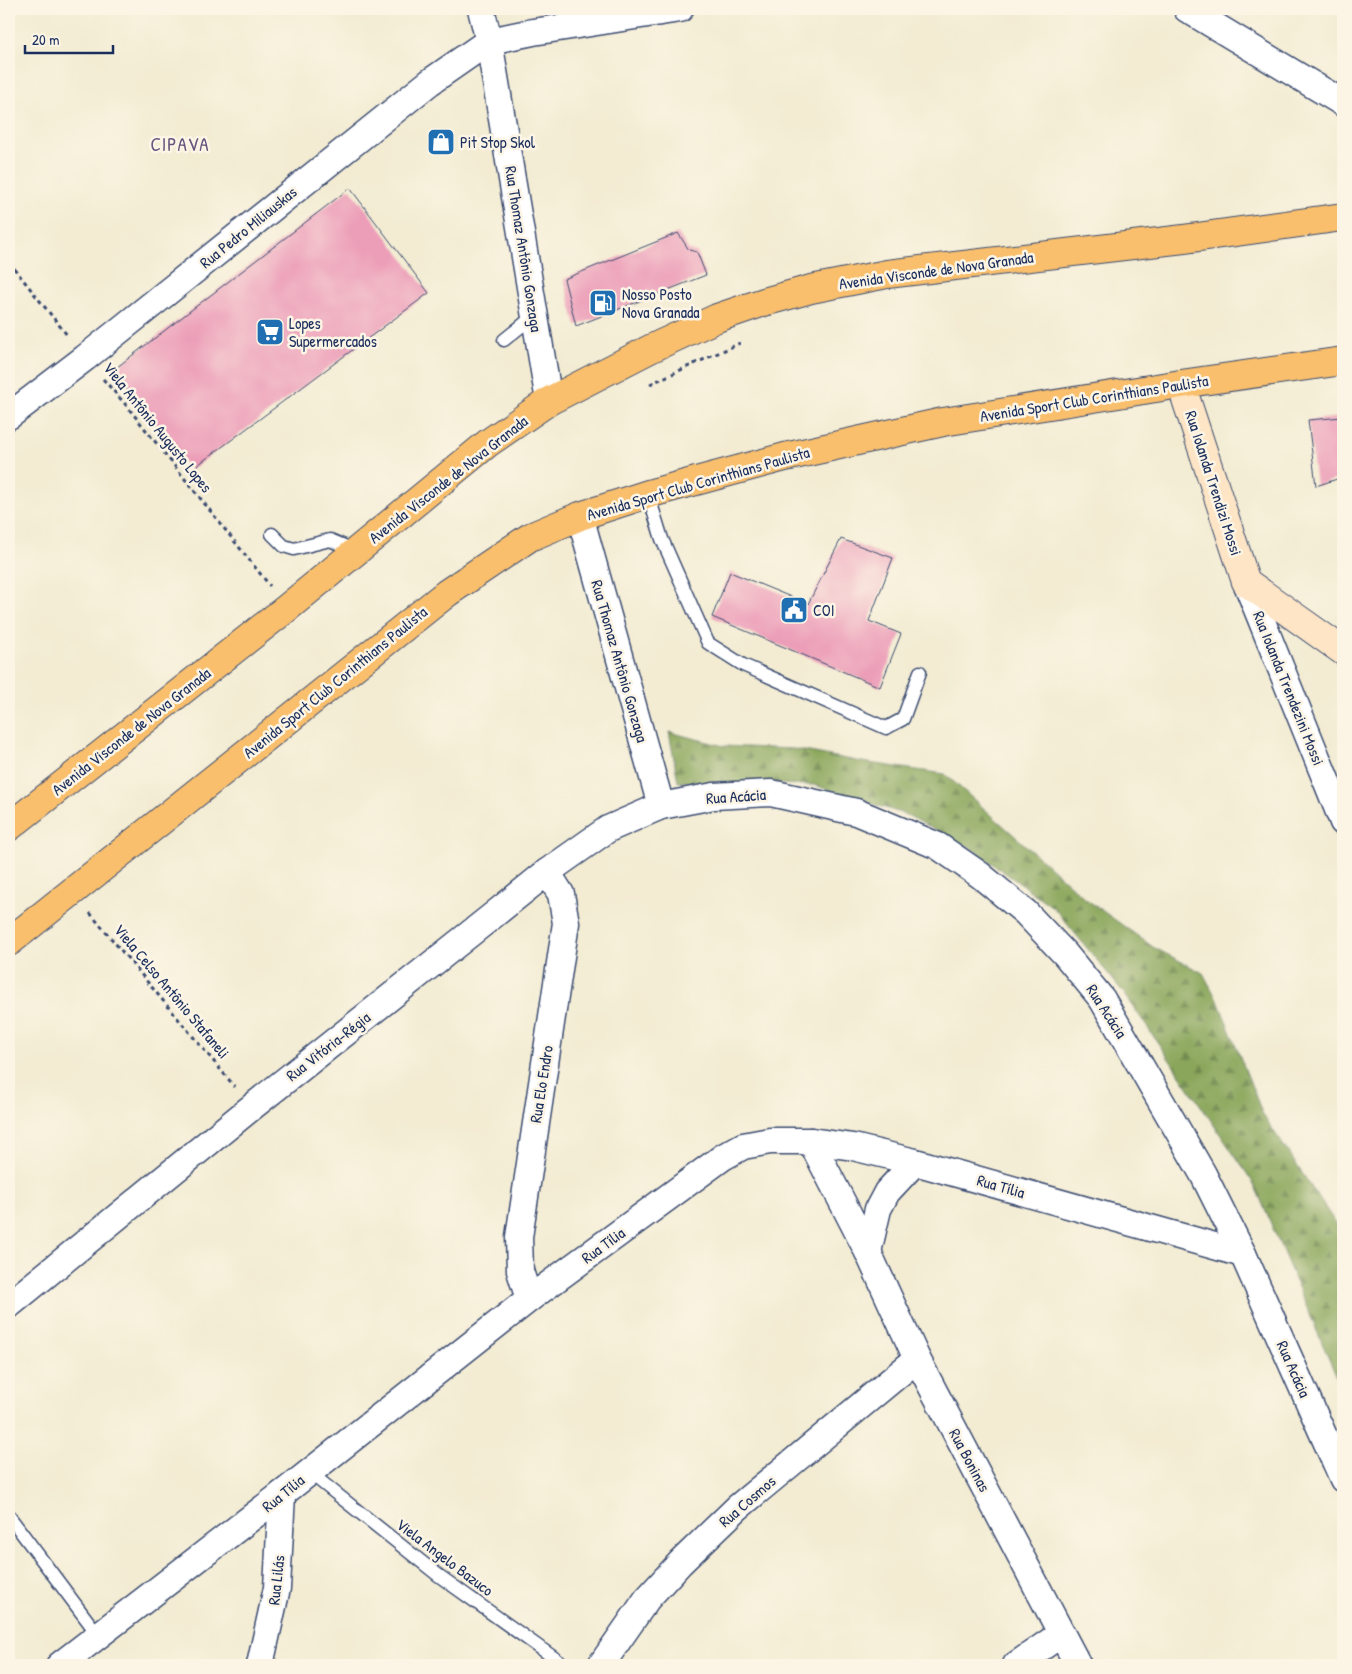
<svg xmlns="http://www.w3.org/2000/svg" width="1352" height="1674" font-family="'Patrick Hand',sans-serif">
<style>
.forest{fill:url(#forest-firs);stroke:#526a5c}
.building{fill:#ec9db8}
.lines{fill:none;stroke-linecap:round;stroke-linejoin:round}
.lane-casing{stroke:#3b4b70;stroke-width:15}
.street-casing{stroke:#3b4b70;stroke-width:29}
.secondary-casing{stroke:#3b4b70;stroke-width:30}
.primary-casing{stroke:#3b4b70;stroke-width:30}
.path{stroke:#3b4b70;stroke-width:3;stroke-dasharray:4 4;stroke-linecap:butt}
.lane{stroke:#fff;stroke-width:12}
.street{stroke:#fff;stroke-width:26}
.secondary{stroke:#fde5c5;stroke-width:28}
.primary{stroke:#f9bf6d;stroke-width:28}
.labels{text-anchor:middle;stroke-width:5;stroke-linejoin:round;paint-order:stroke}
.poi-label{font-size:16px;fill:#1b2f5e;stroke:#fcf5e5;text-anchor:start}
.street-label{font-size:16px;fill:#1b2f5e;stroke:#fcf5e5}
.quarter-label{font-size:19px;letter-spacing:1px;fill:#64567e;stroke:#fcf5e5}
</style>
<defs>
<pattern id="forest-firs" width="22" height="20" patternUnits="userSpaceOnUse" patternTransform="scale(1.25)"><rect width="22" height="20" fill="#89a65a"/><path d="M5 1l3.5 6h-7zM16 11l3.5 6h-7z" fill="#6f884e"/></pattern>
</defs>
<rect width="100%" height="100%" fill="#fcf5e5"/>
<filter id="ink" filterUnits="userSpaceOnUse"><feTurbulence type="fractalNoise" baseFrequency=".02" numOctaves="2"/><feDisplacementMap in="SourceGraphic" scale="10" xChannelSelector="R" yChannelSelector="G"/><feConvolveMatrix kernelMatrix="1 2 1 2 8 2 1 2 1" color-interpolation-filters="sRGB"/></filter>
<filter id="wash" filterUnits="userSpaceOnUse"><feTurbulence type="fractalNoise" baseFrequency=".0096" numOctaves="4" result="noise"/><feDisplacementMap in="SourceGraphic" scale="20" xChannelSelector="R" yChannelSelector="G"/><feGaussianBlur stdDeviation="1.12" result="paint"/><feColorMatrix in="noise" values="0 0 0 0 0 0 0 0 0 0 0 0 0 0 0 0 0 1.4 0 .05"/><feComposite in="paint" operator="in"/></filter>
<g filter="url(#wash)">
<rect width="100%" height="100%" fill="#f3ecd3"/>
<path class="forest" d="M669 732 724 746 794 749 862 762 945 774 1086 899 1153 947 1203 973 1219 1003 1263 1115 1343 1234V1392L1254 1184 1124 993 1054 908 972 849 907 815 814 785 678 782Z"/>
<g id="blocks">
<g class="building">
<path d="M350 188 429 293 191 470 112 371Z"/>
<path d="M678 233 689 250 697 252 706 275 576 326 564 279Z"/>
<path d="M1343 417V477L1316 486 1308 420Z"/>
<path d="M841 539 893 558 869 621 901 634 880 687 712 617 730 572 808 604Z"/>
</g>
</g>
</g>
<g filter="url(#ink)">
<use href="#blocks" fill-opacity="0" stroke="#3b4b70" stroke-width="1"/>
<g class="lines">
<defs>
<g id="lane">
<path d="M504 340 535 315"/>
<path d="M648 494 662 539 708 643 743 665 886 728 903 719 920 672"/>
<path d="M272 534 284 546 294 549 330 540 356 551"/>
<path d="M309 1472 438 1575 564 1665"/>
<path d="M9 1516 99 1636"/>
</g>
<g id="street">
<path d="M481 9 489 41 549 401"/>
<path d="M1187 9 1343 103"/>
<path d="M9 416 85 358 430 82 489 41 533 32 680 9"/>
<path d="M580 516 661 806"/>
<path d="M1246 582 1343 822"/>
<path d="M811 1141 868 1252 917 1359 1078 1665"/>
<path d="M868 1252 878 1209 887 1192 915 1162"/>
<path d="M529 1299 520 1271 519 1237 566 923 561 894 547 872"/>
<path d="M9 1305 252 1107 491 917 547 872 608 829 661 806 714 796 771 793 856 812 938 846 980 875 1025 912 1065 954 1102 999 1203 1174 1243 1254 1343 1479"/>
<path d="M60 1665 282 1494 529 1299 723 1157 743 1146 770 1141H811L853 1147 915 1162 1243 1254"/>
<path d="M260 1665 277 1588 282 1494"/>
<path d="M601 1665 647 1599 680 1563 737 1508 917 1359"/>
<path d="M1016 1665 1061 1634"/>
</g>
<path id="secondary" d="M1181 384 1246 582 1343 651"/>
<g id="primary">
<path d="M9 827 287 608 488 443 549 401 650 349 717 318 764 302 811 289 887 274 1184 239 1343 217"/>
<path d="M9 942 447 593 530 537 580 516 648 494 785 457 943 422 1181 384 1343 361"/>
</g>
</defs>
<use href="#lane" class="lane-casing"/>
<use href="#street" class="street-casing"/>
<use href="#secondary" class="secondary-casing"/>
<use href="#primary" class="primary-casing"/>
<g class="path">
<path d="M9 262 67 335"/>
<path d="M103 379 126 405 270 586"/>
<path d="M650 384 740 343"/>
<path d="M90 913 235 1087"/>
</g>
<use href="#lane" class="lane"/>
<use href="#street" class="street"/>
<use href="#secondary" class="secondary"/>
<use href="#primary" class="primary"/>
</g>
</g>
<defs>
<symbol id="shop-square" viewBox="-11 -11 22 22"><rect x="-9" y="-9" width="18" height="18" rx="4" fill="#1f6fb2" stroke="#fcf5e5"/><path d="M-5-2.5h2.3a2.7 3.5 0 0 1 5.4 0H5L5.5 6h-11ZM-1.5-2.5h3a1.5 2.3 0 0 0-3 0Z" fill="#fff"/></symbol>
<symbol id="fuel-square" viewBox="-11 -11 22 22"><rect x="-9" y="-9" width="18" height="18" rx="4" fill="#1f6fb2" stroke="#fcf5e5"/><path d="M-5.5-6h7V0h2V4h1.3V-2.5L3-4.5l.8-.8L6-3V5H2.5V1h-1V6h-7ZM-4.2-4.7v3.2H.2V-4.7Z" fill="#fff"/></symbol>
<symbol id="supermarket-square" viewBox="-11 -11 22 22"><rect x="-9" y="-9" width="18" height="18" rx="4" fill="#1f6fb2" stroke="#fcf5e5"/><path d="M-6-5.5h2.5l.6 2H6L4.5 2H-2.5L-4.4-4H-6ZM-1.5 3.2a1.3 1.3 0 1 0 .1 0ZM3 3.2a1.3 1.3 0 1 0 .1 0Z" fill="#fff"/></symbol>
<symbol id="civic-square" viewBox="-11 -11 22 22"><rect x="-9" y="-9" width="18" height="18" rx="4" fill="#1f6fb2" stroke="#fcf5e5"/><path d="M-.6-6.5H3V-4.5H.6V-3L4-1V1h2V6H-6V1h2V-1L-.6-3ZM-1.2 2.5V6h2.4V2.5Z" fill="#fff"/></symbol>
</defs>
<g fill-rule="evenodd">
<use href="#shop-square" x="425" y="126" width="32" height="32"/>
<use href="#fuel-square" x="587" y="287" width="32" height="32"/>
<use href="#supermarket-square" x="254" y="316" width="32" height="32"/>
<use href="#civic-square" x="778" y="594" width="32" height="32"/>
</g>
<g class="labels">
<g class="poi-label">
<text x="460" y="148">Pit Stop Skol</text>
<text x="622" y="300">Nosso Posto<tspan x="622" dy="18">Nova Granada</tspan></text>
<text x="289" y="329">Lopes<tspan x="289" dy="18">Supermercados</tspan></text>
<text x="813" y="616">COI</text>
</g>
<g class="street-label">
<text transform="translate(248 227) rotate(-39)" y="6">Rua Pedro Miliauskas</text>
<text transform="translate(524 249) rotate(81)" y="6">Rua Thomaz Antônio Gonzaga</text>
<text transform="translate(936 270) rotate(-8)" y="6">Avenida Visconde de Nova Granada</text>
<text transform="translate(1094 398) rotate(-9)" y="6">Avenida Sport Club Corinthians Paulista</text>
<text transform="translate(158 427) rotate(51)" y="6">Viela Antônio Augusto Lopes</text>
<text transform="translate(448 479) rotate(-38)" y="6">Avenida Visconde de Nova Granada</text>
<text transform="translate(698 483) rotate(-16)" y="6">Avenida Sport Club Corinthians Paulista</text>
<text transform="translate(1214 483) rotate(72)" y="6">Rua Iolanda Trendizi Mossi</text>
<text transform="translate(620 661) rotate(74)" y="6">Rua Thomaz Antônio Gonzaga</text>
<text transform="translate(335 682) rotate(-39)" y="6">Avenida Sport Club Corinthians Paulista</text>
<text transform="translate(1289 688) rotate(68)" y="6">Rua Iolanda Trendezini Mossi</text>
<text transform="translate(131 731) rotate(-38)" y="6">Avenida Visconde de Nova Granada</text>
<text transform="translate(736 796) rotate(-4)" y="6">Rua Acácia</text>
<text transform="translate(172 991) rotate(50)" y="6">Viela Celso Antônio Stafaneli</text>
<text transform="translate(1107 1011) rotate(57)" y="6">Rua Acácia</text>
<text transform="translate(328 1046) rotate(-38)" y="6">Rua Vitória-Régia</text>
<text transform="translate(541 1084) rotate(-81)" y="6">Rua Elo Endro</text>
<text transform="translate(1001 1186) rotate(16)" y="6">Rua Tília</text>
<text transform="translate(603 1245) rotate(-36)" y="6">Rua Tília</text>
<text transform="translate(1294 1369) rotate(66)" y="6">Rua Acácia</text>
<text transform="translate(970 1460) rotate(62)" y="6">Rua Boninas</text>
<text transform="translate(283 1493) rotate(-39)" y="6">Rua Tília</text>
<text transform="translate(747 1501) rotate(-41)" y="6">Rua Cosmos</text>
<text transform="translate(445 1557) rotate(37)" y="6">Viela Angelo Bazuco</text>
<text transform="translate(276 1580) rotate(-84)" y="6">Rua Lilás</text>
</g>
<g class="quarter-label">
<text x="180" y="151">CIPAVA</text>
</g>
</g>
<rect width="1352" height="1674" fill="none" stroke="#fcf5e5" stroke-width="30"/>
<path d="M25 45v8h88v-8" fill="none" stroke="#1b2f5e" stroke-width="2.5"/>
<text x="32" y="45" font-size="15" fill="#1b2f5e" stroke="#fcf5e5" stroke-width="4" paint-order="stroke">20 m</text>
</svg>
